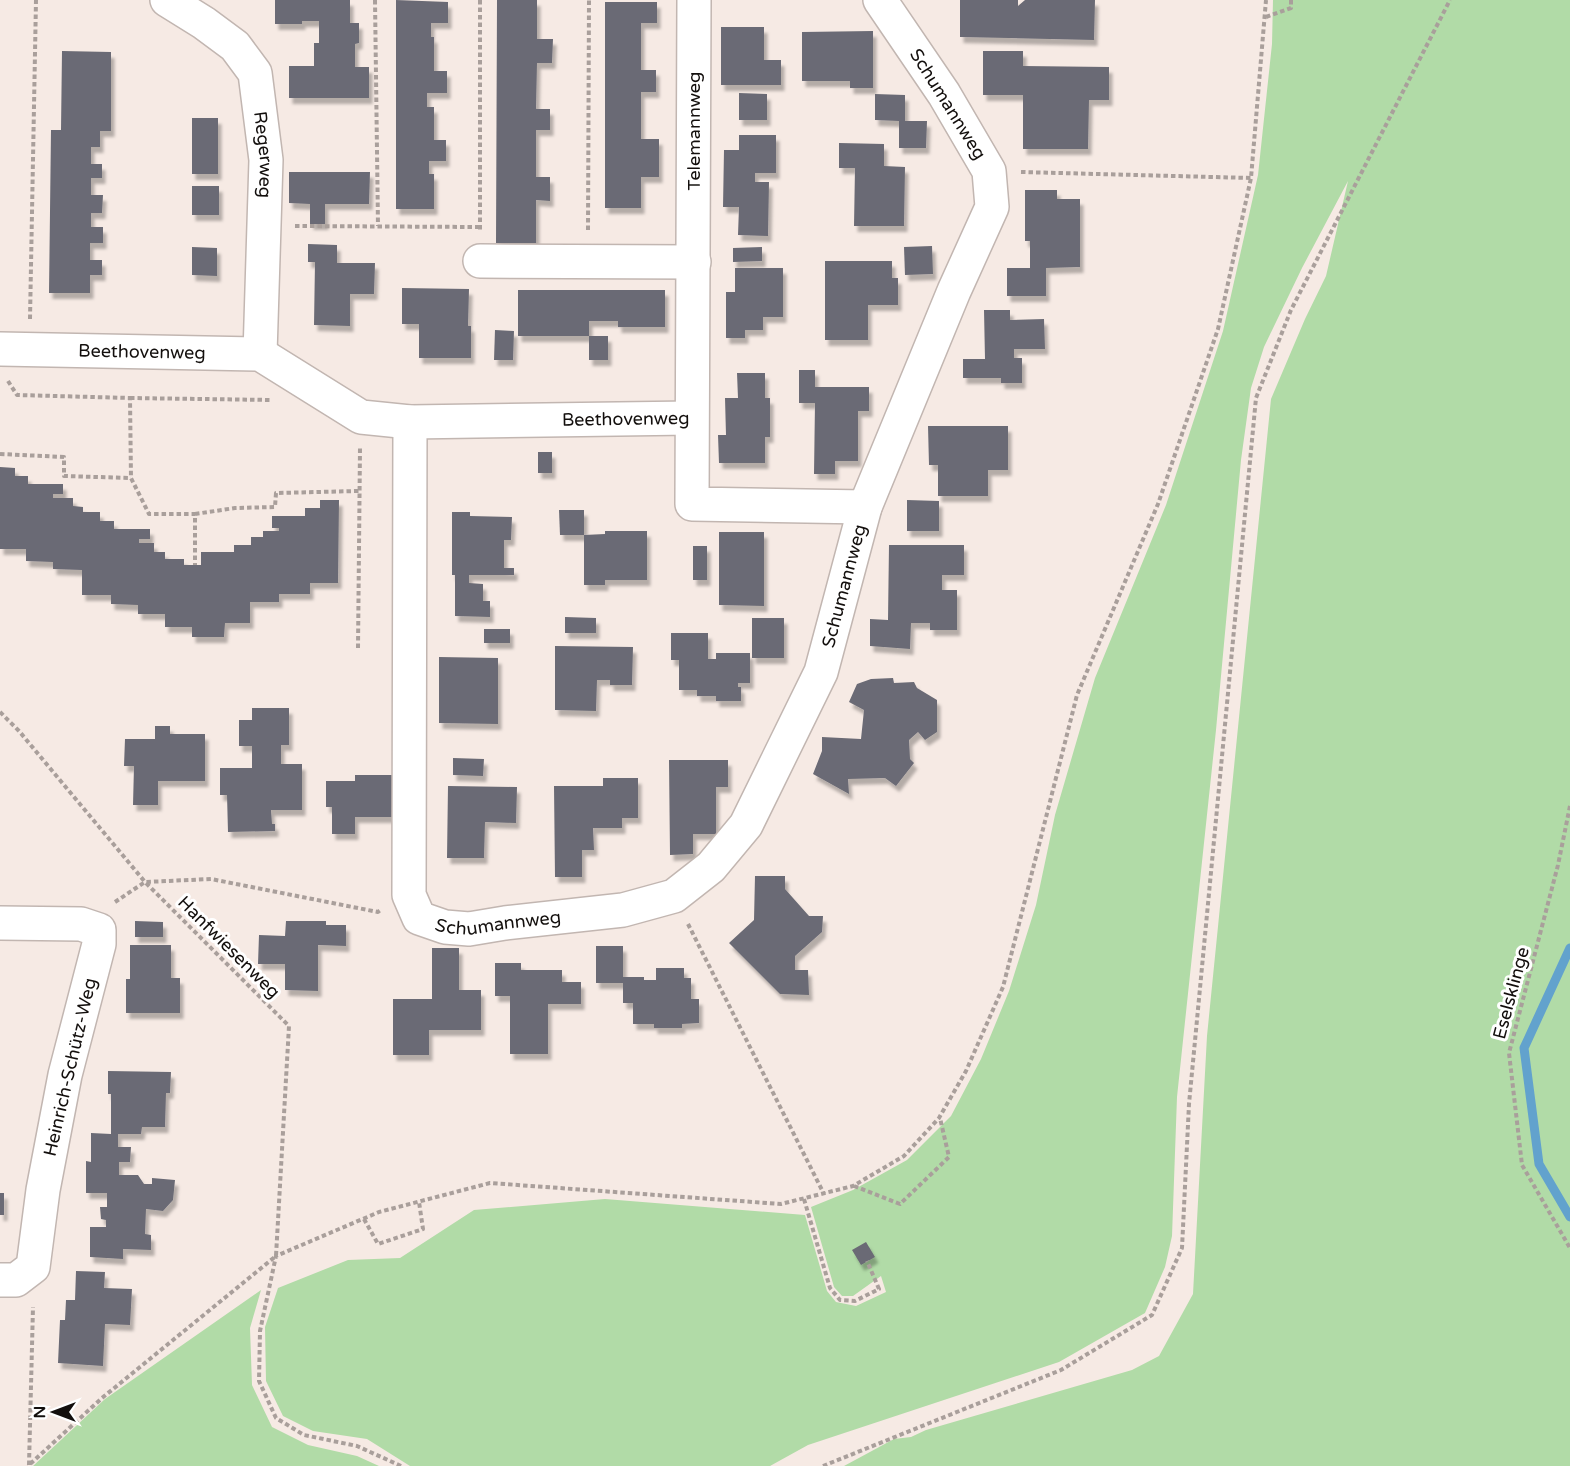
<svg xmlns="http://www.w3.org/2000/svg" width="1570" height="1466" font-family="'Varela Round',sans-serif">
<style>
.green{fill:#b1dba7}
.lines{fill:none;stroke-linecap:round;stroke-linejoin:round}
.stream{stroke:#62a2cd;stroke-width:9}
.building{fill:#6a6a74;filter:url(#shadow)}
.minor-casing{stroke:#c2b6b1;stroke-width:36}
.path{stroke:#a99f9b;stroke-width:4;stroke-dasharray:4.5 3;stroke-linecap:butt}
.minor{stroke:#fff;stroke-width:33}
.labels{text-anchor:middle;stroke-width:6;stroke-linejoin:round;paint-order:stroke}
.street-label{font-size:18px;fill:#130f0d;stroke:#fff}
</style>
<defs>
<filter id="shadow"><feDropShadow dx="3.5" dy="6" stdDeviation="1.5" flood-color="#0004"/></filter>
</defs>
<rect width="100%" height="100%" fill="#f6eae4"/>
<g class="green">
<path d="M1273 0H1570V1466H844L894 1439 911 1437 926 1430 1132 1370 1159 1356 1193 1294 1207 1036 1271 399 1305 319 1326 276 1348 181 1302 268 1264 347 1251 388 1241 460 1216 730 1177 1097 1172 1236 1165 1267 1145 1313 1059 1362 808 1445 770 1466H410L367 1439 313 1431 283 1416 266 1381 265 1327 278 1288 348 1260 400 1258 474 1210 605 1199 805 1215 827 1291 836 1302 856 1306 886 1292 881 1276 853 1296H842L834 1287 811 1207 853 1190 907 1160 951 1116 981 1059 1009 991 1036 905 1055 815 1095 678 1166 505 1223 331 1258 175 1272 44Z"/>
<path d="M261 1290 250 1328 252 1385 272 1427 308 1445 357 1456 379 1466H33L105 1399Z"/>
</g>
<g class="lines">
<path class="stream" d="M1570 948 1524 1048 1539 1164 1570 1217"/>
</g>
<g class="building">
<path d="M275 0H350V23H359V43L355 44V67H369V98H289V66H314V43H319V21H302V24H275Z"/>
<path d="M396 0 448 2V23H431V37H434V71H447V93H427V107H434V140H446V161H429V174H434V209H396Z"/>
<path d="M497 0H537V39H553L552 63H537L536 109H550V130H536V177H550V201L536 200V243H496Z"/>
<path d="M960 0H1018V6L1025 0H1095L1094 40 960 37Z"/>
<path d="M605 2H657V23H641V70H656V92H641V139H659V177H641V208H605Z"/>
<path d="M721 27H764V60H781V85H721Z"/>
<path d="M873 31V88H850V81H802V32Z"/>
<path d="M62 51 111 52V131H100V147H91V164H102V178H91V195H103L102 213H91V227H103V243H90V260H102V275H90V293H49L51 130H61Z"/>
<path d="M983 51H1023V66L1109 67V100H1089L1088 149H1023V95H983Z"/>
<path d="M739 93 767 94V120H739Z"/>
<path d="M875 94 905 95V121H927L926 148H899V121L875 120Z"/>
<rect x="192" y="118" width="26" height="56"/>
<path d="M739 135H776V173H755V182H769L768 236 738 235 739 207H723L724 150H739Z"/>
<path d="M839 143 884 144V166L905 167 904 226H854L855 168H839Z"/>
<path d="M289 172H370L369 204H325V224H310V204L289 203Z"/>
<rect x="192" y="186" width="27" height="29"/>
<path d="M1025 190H1057V199H1080V267L1046 268V296H1007V268H1030V241H1025Z"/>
<path d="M308 244 337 245V263H375L374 294H350V326L314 325 315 262H308Z"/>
<path d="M932 246 933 274 905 275 904 247Z"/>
<path d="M192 247 217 248V276L192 275Z"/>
<path d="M762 247V261L733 262V248Z"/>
<path d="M825 261H892V278H898V305H868V340H825Z"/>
<path d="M735 268H783V317H763V330H745V338H726V292H735Z"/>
<path d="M402 288 469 289 468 326H471V358H419V324H402Z"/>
<path d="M518 290H665V327H618V321H589V336H518Z"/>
<path d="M984 310H1010V320L1044 319 1045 349H1014V358H1022V383H1001V378H963V359H985Z"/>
<path d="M495 330 514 331 513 360H494Z"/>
<rect x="589" y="336" width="19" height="24"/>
<path d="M799 370H815V387H869V411H858V461H835V474H814L815 403H799Z"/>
<path d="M737 373H765V398H770V437H765V463H719L718 435H726L725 398H738Z"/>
<path d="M928 426H1008V470H988V496H938V465H929Z"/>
<rect x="538" y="452" width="14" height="21"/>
<path d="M0 467 15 468V476H28V484H63V494H53V498H73V506L83 507V512H100V521H114V529H150V539H139V543H154V552H165V559H184V565H201V552H234V545H251V537H263V531H279V528H272V516H305V508H320V500H339L338 583H310V594H279V602H250V623H225L224 637H192V627H165V614H138V605L111 604V595H82V570L53 569V562L26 561V549H0Z"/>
<path d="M907 500 939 501V531H907Z"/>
<path d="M559 510H584V535H560Z"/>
<path d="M452 512H470V516L512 517 511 540H504V568H514V575H469V583L483 584V601H490V617L455 616V575H452Z"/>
<path d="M605 531H647V580H605V585H584V535L605 534Z"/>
<path d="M719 532H764V606L719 605Z"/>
<path d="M889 545H964V575H942V590H957V630H930V623H911L910 649 870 646V619L888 620Z"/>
<rect x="693" y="546" width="14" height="34"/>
<path d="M565 617 596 618V633H565Z"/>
<rect x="752" y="618" width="32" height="40"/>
<rect x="484" y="629" width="26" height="14"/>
<path d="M671 633H708V659H716V653H750V683H738V687H741V701H716V696H697V690H679V660H671Z"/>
<path d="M555 646 633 647 632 685H610V680H597L596 711 555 710Z"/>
<path d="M439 657 498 658V724L439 723Z"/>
<path d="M893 678 894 683 914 682 917 688 937 700V732L925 740 918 732 909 740 910 759 914 763 896 786 885 778 848 779 849 794 813 774 822 751V737L861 739 864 710 849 702 857 684 871 679Z"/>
<path d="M252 708H289V745H281V764H302V810H271L272 824H275V831L228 832 227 795H220V768H252V746H239V720H252Z"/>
<path d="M155 726H170V734H205V781H158V805H133L134 766H124L125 739H155Z"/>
<path d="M453 758 484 759 483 776 453 775Z"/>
<path d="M669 760H728V787H716V834H693V854L670 855Z"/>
<path d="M355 775H395V817H355V834H332V807H326V781H355Z"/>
<path d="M603 778H638V818H622V828H593L594 850H582V877H555L554 786H603Z"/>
<path d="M448 786 517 787 516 823 485 822 484 858H447Z"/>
<path d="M755 876H785V889L809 916H823L822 932 795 956V970H808L809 995 780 994 729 943 754 920Z"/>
<path d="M135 921 163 922V937H135Z"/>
<path d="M286 921H326V925H346V946L318 945V991L285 990V964H258L259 935 285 936Z"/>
<path d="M130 945H171V978H180V1013H126V979H130Z"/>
<path d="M596 946H623V977H644V980H656V968H684V978H691V999H699V1023L682 1024V1028H654V1024H633V1003H623V983H596Z"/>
<path d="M432 948H459V990H481V1030H429V1055H393V999H432Z"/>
<path d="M495 963H521V970H562V982H581V1004H548V1054H510V996H495Z"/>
<path d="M108 1071 171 1072 170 1093H166L165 1127H142L141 1134H118V1147H131L130 1162H119V1175H138L144 1184H152V1178L175 1180 173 1200 163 1211 146 1209 145 1234 151 1235V1250L123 1249V1259L90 1257V1227H106V1220L101 1219 100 1207H107V1193H86V1161L91 1162V1133L111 1134V1094H108Z"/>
<rect x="0" y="1193" width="4" height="22"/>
<path d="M866 1242 875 1257 861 1265 852 1250Z"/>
<path d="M76 1271 105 1272 104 1288 132 1289 130 1325 105 1324 103 1366 58 1363 60 1320H65L66 1300H75Z"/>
</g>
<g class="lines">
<defs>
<g id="minor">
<path id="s1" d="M167 0 204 23 235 46 255 73 266 160 260 354"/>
<path d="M694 0 692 504 865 507"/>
<path d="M480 261 694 262"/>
<path id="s2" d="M0 349 260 354 361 417 410 422 691 418"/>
<path id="s3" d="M410 422 409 895 419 918 445 927 469 929 505 923 623 910 674 896 711 867 746 825 821 672 865 507 954 291 992 207 989 171 944 94 880 0"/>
<path d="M0 923 81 924 99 930V944L65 1075 43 1190 33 1267 16 1280H0"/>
</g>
</defs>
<use href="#minor" class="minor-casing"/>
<g class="path">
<path d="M375 0 378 226"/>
<path d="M480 0V230"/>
<path d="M1266 17 1291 8V0"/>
<path d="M1021 172 1251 178"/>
<path d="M295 226 479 227"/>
<path d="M588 230 589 0"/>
<path d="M30 319 36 0"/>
<path d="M8 381 17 395 130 398 131 478 149 514H195V565"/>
<path d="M130 398 272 400"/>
<path d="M0 454 64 457V476L131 478"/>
<path d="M195 514 235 508 275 507 276 493 359 491"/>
<path d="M358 648 360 448"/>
<path d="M0 712 19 731 145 882 289 1026 276 1256 102 1398 28 1466"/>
<path d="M1570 806 1558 865 1509 1053 1522 1165 1570 1248"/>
<path d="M115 902 145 882 211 879 378 912 382 909"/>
<path d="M688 924 824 1194"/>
<path d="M854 1186 900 1204 949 1157 940 1118"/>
<path d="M804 1199 830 1288 840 1300 855 1301 879 1289 867 1261"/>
<path d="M364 1219 378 1244 423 1229 419 1202"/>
<path d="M29 1465 33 1307"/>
<path d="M401 1466 357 1446 304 1435 276 1418 259 1381 260 1331 276 1256 379 1212 490 1183 781 1204 853 1186 904 1156 939 1118 966 1071 1003 987 1077 695 1158 504 1218 329 1251 178 1266 0"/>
<path d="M823 1466 1061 1370 1152 1315 1182 1248 1189 1104 1256 398 1291 310 1450 0"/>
</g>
<use href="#minor" class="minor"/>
</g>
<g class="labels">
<g class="street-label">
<text transform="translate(948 104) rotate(58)" y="6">Schumannweg</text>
<text transform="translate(694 131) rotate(-90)" y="6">Telemannweg</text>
<text dy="6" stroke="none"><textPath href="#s1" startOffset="198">Regerweg</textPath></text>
<text dy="6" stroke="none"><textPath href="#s2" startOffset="142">Beethovenweg</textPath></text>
<text dy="6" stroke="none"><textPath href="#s2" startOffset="644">Beethovenweg</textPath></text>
<text dy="6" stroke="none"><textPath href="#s3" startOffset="1119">Schumannweg</textPath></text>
<text dy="6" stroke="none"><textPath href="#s3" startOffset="579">Schumannweg</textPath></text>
<text transform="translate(229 947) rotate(45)" y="6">Hanfwiesenweg</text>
<text transform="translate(1511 993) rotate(-75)" y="6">Eselsklinge</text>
<text transform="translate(70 1067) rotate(-77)" y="6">Heinrich-Schütz-Weg</text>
</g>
</g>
<g transform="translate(54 1412) rotate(270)" stroke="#ffffff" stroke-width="4.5" paint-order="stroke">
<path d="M0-4.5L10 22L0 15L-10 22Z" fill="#130f0d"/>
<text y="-9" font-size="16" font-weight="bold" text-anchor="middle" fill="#130f0d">N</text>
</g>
</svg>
